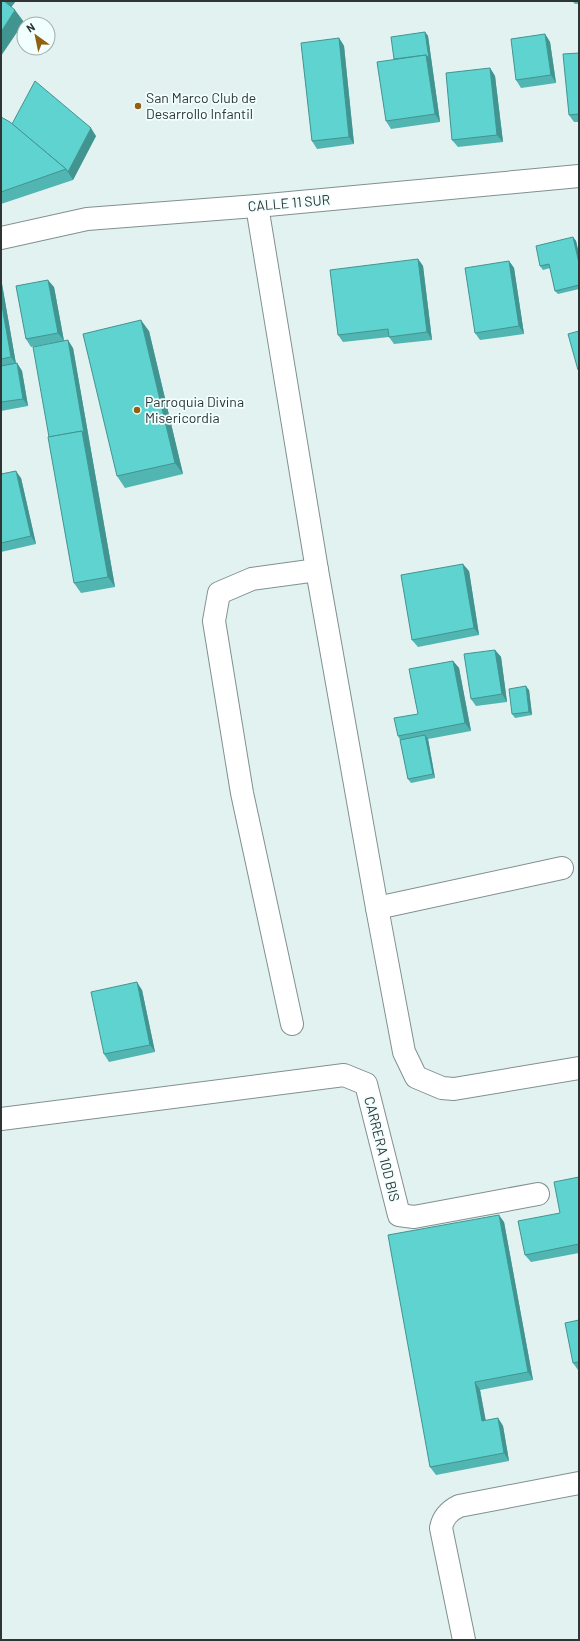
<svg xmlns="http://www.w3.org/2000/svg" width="580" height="1641" font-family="Barlow,sans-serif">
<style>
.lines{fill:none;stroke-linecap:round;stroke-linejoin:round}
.minor-casing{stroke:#81908f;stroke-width:24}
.minor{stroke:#fff;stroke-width:22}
.wall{fill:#51b5b2}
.shaded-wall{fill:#429491}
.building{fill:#5ed3cf;stroke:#429491}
.poi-dot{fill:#936012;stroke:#f1fffe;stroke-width:1.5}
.labels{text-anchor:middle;stroke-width:3.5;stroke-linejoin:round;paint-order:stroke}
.poi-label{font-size:14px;fill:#2f3535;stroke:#f1fffe;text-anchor:start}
.street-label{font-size:14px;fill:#2f3535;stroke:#f1fffe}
</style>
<rect width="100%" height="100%" fill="#e1f2f1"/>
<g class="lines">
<defs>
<g id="minor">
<path d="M257 206 317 570 377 908 404 1052 416 1077 442 1088 454 1089 579 1068"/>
<path d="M1 238 87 219 257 206 579 176"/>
<path d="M377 908 562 868"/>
<path d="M292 1024 242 793 214 621 219 593 252 579 317 570"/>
<path d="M1 1119 344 1075 366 1084 399 1215 414 1217 538 1194"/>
<path d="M464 1640 441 1528C443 1517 449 1511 459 1506L579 1483"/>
</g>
</defs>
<use href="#minor" class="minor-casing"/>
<use href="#minor" class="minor"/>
</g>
<g class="wall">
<path d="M572 1H579V4H575Z"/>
<path d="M425 32 428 36 440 122 391 129 386 121 394 59Z"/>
<path d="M545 34 550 42 556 83 521 88 516 80Z"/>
<path d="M339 38 344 46 354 144 317 149 312 141Z"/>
<path d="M579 53V122H574L569 115Z"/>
<path d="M490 68 495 76 503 142 458 147 452 140Z"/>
<path d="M1 117 12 124 96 136 73 180 1 204Z"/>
<path d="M573 237 576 241 579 254V289L558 294 555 291 550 268 543 270 540 266Z"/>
<path d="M418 259 423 266 432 340 394 344 389 337 343 342 338 335Z"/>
<path d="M509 261 514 268 524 334 480 340 475 333Z"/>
<path d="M1 283 2 284 16 364 17 363 22 371 28 406 1 411Z"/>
<path d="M54 287 64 341 31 347 26 339Z"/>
<path d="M149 331 183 474 125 488 117 476Z"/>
<path d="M73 348 115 587 81 593 74 583 49 437Z"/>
<path d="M1 474 21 478 36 544 1 552Z"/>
<path d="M469 571 479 635 418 647 412 640Z"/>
<path d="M495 650 501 657 507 702 476 706 471 699Z"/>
<path d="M453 661 459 668 471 731 428 739 435 778 411 783 408 779 400 740 398 736 418 714Z"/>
<path d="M529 690 532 715 515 718 512 714Z"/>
<path d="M142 990 155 1052 109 1062 104 1054Z"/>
<path d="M579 1177V1253L531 1262 525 1255 560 1213Z"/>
<path d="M504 1222 533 1380 480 1390 486 1421 498 1418 503 1426 509 1461 436 1475 430 1467Z"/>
<path d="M579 1320V1370H578L573 1363Z"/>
</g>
<g class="shaded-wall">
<path d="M3 1H16L9 10Z"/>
<path d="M15 10 24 22 1 56V32Z"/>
<path d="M425 32 428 36 440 122 435 114 426 55Z"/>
<path d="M545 34 550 42 556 83 551 75Z"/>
<path d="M339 38 344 46 354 144 349 137Z"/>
<path d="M490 68 495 76 503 142 497 135Z"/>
<path d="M91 128 96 136 73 180 68 172Z"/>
<path d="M573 237 576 241 579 254V263Z"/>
<path d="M418 259 423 266 432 340 427 332Z"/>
<path d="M509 261 514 268 524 334 519 326Z"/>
<path d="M48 280 54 287 64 341 58 333Z"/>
<path d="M1 283 2 284 16 364 11 357 1 300Z"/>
<path d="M141 320 149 331 183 474 175 463Z"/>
<path d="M68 340 73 348 115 587 108 577 82 431Z"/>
<path d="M17 363 22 371 28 406 23 399Z"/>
<path d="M16 471 21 478 36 544 31 536Z"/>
<path d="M463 564 469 571 479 635 474 628Z"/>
<path d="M495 650 501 657 507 702 502 694Z"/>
<path d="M453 661 459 668 471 731 465 723Z"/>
<path d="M526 686 529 690 532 715 529 712Z"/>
<path d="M425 735 428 739 435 778 433 774Z"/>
<path d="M137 982 142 990 155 1052 150 1045Z"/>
<path d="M499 1215 504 1222 533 1380 528 1372Z"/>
<path d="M475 1382 480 1390 487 1429 482 1421Z"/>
<path d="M498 1418 503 1426 509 1461 504 1453Z"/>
</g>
<g class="building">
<path d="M1 1H4L15 10 1 32Z"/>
<path d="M425 32 429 58 426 55 394 59 391 37Z"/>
<path d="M545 34 551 75 516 80 511 39Z"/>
<path d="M339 38 349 137 312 141 301 43Z"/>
<path d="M579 53V114L569 115 563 54Z"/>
<path d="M426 55 435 114 386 121 377 62Z"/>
<path d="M490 68 497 135 452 140 446 73Z"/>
<path d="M35 81 91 128 68 172 66 169 12 124Z"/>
<path d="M1 117 10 122 66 169 1 192Z"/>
<path d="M573 237 579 263V285L555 291 549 264 540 266 536 246Z"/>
<path d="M418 259 427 332 389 337 388 329 338 335 330 270Z"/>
<path d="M509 261 519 326 475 333 465 268Z"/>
<path d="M48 280 58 333 26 339 16 286Z"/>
<path d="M1 300 11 357 1 359Z"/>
<path d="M141 320 175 463 117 476 83 334Z"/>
<path d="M579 331V370H578L568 334Z"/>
<path d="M68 340 84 433 82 431 49 437 33 347Z"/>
<path d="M17 363 23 399 1 402V366Z"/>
<path d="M82 431 108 577 74 583 48 437Z"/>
<path d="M16 471 31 536 1 543V474Z"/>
<path d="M463 564 474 628 412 640 401 575Z"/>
<path d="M495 650 502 694 471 699 464 654Z"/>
<path d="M453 661 465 723 398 736 394 718 418 714 409 669Z"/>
<path d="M526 686 529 712 512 714 509 689Z"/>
<path d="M425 735 433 774 408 779 400 740Z"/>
<path d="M137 982 150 1045 104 1054 91 992Z"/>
<path d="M579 1177V1244L525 1255 518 1221 560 1213 554 1182Z"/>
<path d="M499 1215 528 1372 475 1382 482 1421 498 1418 504 1453 430 1467 388 1235Z"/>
<path d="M579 1320V1362L573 1363 565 1323Z"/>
</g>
<g class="poi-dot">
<circle cx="138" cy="106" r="4"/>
<circle cx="137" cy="410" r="4"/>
</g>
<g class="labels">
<g class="poi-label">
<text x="146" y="103">San Marco Club de<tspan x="146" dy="16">Desarrollo Infantil</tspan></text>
<text x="145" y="407">Parroquia Divina<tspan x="145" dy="16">Misericordia</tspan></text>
</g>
<g class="street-label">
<text transform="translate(289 203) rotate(-5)" y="5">CALLE 11 SUR</text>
<text transform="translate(382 1149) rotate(76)" y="5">CARRERA 10D BIS</text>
</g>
</g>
<rect width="580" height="1641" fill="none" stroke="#2f3535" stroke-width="4"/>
<g transform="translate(36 36) rotate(327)"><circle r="19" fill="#f1fffe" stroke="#a3aeae"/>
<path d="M0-3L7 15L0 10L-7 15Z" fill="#936012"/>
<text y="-6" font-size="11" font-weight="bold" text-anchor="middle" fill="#2f3535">N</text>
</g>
</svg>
